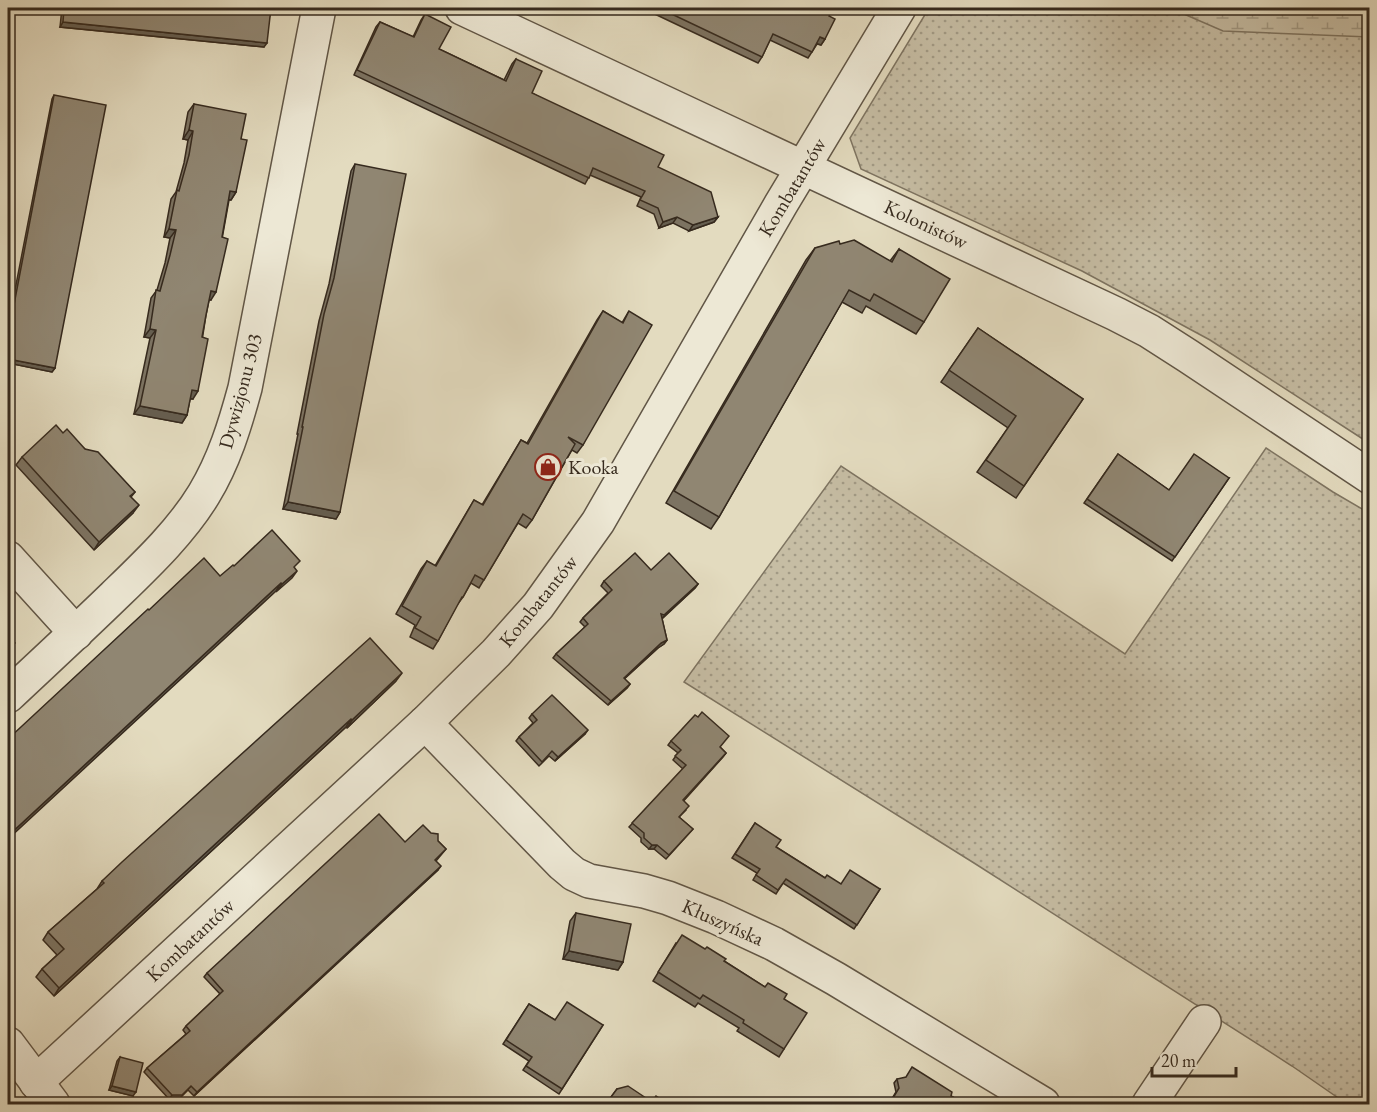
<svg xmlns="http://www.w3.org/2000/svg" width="1377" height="1112" font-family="'EB Garamond',serif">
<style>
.grass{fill:url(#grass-dots);stroke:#7e7461;stroke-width:1.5}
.wetland{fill:url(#wetland-marsh);stroke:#7e7461;stroke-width:1.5}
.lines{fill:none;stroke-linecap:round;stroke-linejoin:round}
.minor-casing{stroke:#615646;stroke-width:36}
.path{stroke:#362a1e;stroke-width:4;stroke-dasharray:4.5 3;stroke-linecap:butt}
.minor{stroke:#ede8d5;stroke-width:33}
.wall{fill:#7c7362;stroke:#362a1e;stroke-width:1.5}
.shaded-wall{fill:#655e50;stroke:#362a1e;stroke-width:1.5}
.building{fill:#908672;stroke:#362a1e;stroke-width:1.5}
.labels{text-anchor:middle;stroke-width:6;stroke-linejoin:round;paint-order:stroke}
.street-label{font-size:20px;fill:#362a1e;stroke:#ede8d5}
.poi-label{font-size:20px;fill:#362a1e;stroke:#ede8d5;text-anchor:start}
</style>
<defs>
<pattern id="grass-dots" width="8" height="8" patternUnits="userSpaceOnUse" patternTransform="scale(1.5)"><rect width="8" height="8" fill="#c6bda4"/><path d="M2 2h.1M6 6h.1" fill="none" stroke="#a29a85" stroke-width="1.8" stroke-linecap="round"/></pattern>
<pattern id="wetland-marsh" width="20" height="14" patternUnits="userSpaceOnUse" patternTransform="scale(1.5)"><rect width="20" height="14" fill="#c6bda4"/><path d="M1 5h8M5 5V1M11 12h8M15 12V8" fill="none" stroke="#a29a85"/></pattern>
</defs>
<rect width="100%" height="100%" fill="#e3dbbf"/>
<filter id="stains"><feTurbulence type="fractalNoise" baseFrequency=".00333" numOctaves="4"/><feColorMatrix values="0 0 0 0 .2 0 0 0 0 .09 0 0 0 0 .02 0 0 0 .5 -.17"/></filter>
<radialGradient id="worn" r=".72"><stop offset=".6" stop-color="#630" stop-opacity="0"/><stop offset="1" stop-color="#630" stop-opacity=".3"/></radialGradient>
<g class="grass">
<path d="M929 8H1369V443L1210 340 1082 271 861 169 850 138Z"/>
<path d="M1266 448 1333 492 1369 513V1104H1347L1292 1066 974 863 684 682 841 466 1125 654Z"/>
</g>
<path class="wetland" d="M1170 8H1369V37L1223 31Z"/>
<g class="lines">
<defs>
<g id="minor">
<path d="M462 8 1116 314 1149 331 1188 356 1370 477"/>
<path d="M8 558 76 633"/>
<path d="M8 696C43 663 79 630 114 596 146 565 181 532 204 494 224 461 235 425 245 388L319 8"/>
<path d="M425 723 562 864 574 874 589 881 644 891 668 898 716 917 774 944 836 979 1043 1104"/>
<path d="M8 1044 53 1104"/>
<path d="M36 1082 425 723 496 653 538 606 598 522 781 204 899 8"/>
<path d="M1149 1104 1204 1022"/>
</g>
</defs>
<use href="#minor" class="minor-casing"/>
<path class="path" d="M419 8 432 13"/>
<use href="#minor" class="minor"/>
</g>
<g class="wall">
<path d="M62 8H271L264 47 60 27Z"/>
<path d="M642 8H833L829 16 825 39 821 45 817 44 808 58 770 40 762 57 758 63Z"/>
<path d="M425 14 439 49 504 80 512 64 516 59 532 93 658 167 718 217 714 222 689 231 673 223 659 228 654 214 637 206 641 197 590 175 585 184 354 75 376 27 380 22 413 37 421 20Z"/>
<path d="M54 95 55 368 52 372 8 363V326L52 99Z"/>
<path d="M194 104 241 139 236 192 231 200H229L211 300H209L206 315 193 399H190L187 415 182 423 134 414 150 338 144 337 151 298 157 290 165 263 170 238 164 237 171 199 176 192 184 163 188 140 183 139 188 112Z"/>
<path d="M355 164 340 512 336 519 283 509 298 434H297L319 321 329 284 351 171Z"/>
<path d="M840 244 890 261 899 249 924 322 916 334 866 306 862 313 842 302 719 517 711 529 666 503 806 260 815 248Z"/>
<path d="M603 311 622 323 629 311 583 445 577 453 572 450 532 520 526 528 518 523 479 588 471 583 463 597 457 605 438 641 433 649 410 637 415 625 396 614 421 569 427 561 435 566 474 500 482 505 521 440 527 443 597 320Z"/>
<path d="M978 328 1083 399 1016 498 977 472 1008 428 941 382Z"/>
<path d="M63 433 85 449 135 492 131 497 133 513 94 550 16 465 22 457Z"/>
<path d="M1118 454 1169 490 1229 478 1172 561 1084 503Z"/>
<path d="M651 570 698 584 695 588 662 619 667 640 664 644 658 648 624 679 630 684 627 688 608 705 553 658 556 654 585 627 580 622 583 618 608 593 601 586 604 581Z"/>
<path d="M396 681 347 728 346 727 54 996 36 977 42 969 57 955 43 940 48 932 97 889 102 881Z"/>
<path d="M532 714 585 734 555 761 549 756 539 766 516 741 519 737 533 723 529 718Z"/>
<path d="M671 741 720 747 726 753 683 801 686 810 679 817 693 829 666 859 654 849H649L641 842V838L629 827 683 769 673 760 678 753 668 745Z"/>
<path d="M755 823 776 847 825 878 840 884 880 889 854 929 783 883 776 894 753 880 757 873 732 858Z"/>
<path d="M438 841 446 849 436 861 438 870 194 1096 188 1090 179 1099H169L144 1072 147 1068 186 1034 183 1030 186 1026 220 994 204 977 207 973 405 842Z"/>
<path d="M576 913 623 962 618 970 563 959 570 921Z"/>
<path d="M676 943 724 961 784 999V1049L779 1057 737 1031 739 1028 698 1003 695 1007 653 981Z"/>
<path d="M529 1004 555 1020 603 1025 559 1094 523 1070 529 1061 503 1044Z"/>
<path d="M120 1057 133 1096 109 1090 117 1061Z"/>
<path d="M897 1079 951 1096 965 1104H895L890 1102 896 1092 894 1083Z"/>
<path d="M617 1089 652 1102 668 1104H606Z"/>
</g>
<g class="shaded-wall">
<path d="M63 22 267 43 264 47 60 27Z"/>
<path d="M820 37 825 39 821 45 815 43Z"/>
<path d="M189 130 193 131 188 140 183 139Z"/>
<path d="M230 191 236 192 231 200 225 199Z"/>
<path d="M677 217 673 223 659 228 663 222Z"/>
<path d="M718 217 714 222 689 231 693 225Z"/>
<path d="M169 229 176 230 170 238 164 237Z"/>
<path d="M211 291 216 292 211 300 205 299Z"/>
<path d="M150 329 156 330 150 338 144 337Z"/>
<path d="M8 359 55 368 52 372 8 363Z"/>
<path d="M192 390 198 391 193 399 186 398Z"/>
<path d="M140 406 187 415 182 423 134 414Z"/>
<path d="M288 502 340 512 336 519 283 509Z"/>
<path d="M139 505 133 513 94 550 99 542Z"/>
<path d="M297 571 292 578 276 592 282 584Z"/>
<path d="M281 583 276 591 8 839V836Z"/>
<path d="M698 584 695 588 661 619V614Z"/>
<path d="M667 640 664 644 658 648 621 682 624 678 661 643Z"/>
<path d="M402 673 396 681 347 728 352 720Z"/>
<path d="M630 684 627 688 608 705 611 701Z"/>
<path d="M351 719 346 727 54 996 59 988Z"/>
<path d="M588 730 585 734 555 761 558 757Z"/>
<path d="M726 753 723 757 680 805 683 800Z"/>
<path d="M652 845H657L654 849H649Z"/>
<path d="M441 866 438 870 194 1096 197 1092Z"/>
<path d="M569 951 623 962 618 970 563 959Z"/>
<path d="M112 1086 136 1092 133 1096 109 1090Z"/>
<path d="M191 1086 179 1099H169L172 1095Z"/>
</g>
<g class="building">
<path d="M64 8H271L267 43 63 22Z"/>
<path d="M659 8H833L829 16 835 19 825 39 820 37 812 52 773 34 762 57Z"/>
<path d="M425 14 451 27 439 49 506 81 516 59 542 71 532 93 664 155 658 167 711 192 718 217 693 225 677 217 663 222 658 208 640 200 645 191 593 168 589 178 357 70 380 22 414 37Z"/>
<path d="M54 95 106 105 55 368 8 359V336Z"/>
<path d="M194 104 246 114 241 139 247 140 236 192 230 191 222 237 228 239 216 292 211 291 206 315 202 337 208 339 198 391 192 390 187 415 140 406 156 330 150 329 156 290 160 291 170 255 176 230 169 229 174 204 177 190 179 191 189 155 193 131 189 130Z"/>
<path d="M355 164 406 174 340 512 288 502 303 427H302L324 314 334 278Z"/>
<path d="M854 240 892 262 899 249 950 279 924 322 874 294 870 301 849 290 719 517 674 491 815 248 839 241 840 244Z"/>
<path d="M603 311 623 323 629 311 652 325 583 445 568 437 575 444 532 520 523 514 484 580 475 575 463 597H462L438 641 415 628 421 617 402 606 427 561 436 566 474 500 483 505 521 440 528 444Z"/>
<path d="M978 328 1083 399 1024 486 986 460 1016 416 949 370Z"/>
<path d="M56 425 63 433 67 429 85 449 98 452 135 492 130 496 139 505 99 542 22 457Z"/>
<path d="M1118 454 1169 490 1194 454 1229 478 1175 557 1087 499Z"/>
<path d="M272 530 300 561 294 567 297 571 282 584 281 583 8 836V739L148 609 149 610 204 558 220 576 233 565 234 566Z"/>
<path d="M635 553 651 570 669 553 698 584 664 615 661 614 667 640 661 643 624 678 630 684 611 701 556 654 588 624 583 618 612 590 604 581Z"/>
<path d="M8 635 15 643 8 650Z"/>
<path d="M370 638 402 673 352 720 351 719 59 988 42 969 64 949 48 932 104 883 102 881 122 862Z"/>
<path d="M552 695 588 730 558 757 552 751 542 762 519 737 537 720 532 714Z"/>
<path d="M702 712 729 736 720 747 726 753 683 800 689 806 679 817 693 829 669 855 657 845H652L644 838V833L632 823 686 765 675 756 681 750 671 741 695 715 698 717Z"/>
<path d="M379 814 405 842 423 825 431 833 438 834V841L446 849 435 860 441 866 197 1092 191 1086 182 1095H172L147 1068 190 1031 186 1026 223 991 207 973Z"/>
<path d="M755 823 781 840 776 847 825 878 827 875 841 884 850 870 880 889 857 925 786 879 778 890 756 875 760 869 735 854Z"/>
<path d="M576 913 631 924 623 962 569 951Z"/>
<path d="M682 935 705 949 707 947 726 959 724 961 765 987 768 983 787 994 784 999 807 1013 784 1049 743 1023 744 1020 703 995 700 999 658 972Z"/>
<path d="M567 1002 603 1025 562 1089 526 1066 532 1057 506 1040 529 1004 555 1020Z"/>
<path d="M120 1057 143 1063 136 1092 112 1086Z"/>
<path d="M912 1067 952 1092 951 1096 965 1104H904L893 1098 899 1088 897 1079 906 1077Z"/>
<path d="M628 1086 652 1102 656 1096 668 1104H612L611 1097 617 1089Z"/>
</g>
<defs>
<symbol id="shop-ring" viewBox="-11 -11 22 22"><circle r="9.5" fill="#ede8d5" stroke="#8f2418" stroke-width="1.5"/><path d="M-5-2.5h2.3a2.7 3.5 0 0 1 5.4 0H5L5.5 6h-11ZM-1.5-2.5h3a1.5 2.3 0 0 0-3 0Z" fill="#8f2418"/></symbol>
</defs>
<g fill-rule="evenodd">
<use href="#shop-ring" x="533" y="452" width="30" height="30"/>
</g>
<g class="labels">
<g class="street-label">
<text transform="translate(792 187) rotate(-59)" y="7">Kombatantów</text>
<text transform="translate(926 224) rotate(25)" y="7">Kolonistów</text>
<text transform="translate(240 391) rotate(-75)" y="7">Dywizjonu 303</text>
<text transform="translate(538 601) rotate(-51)" y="7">Kombatantów</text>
<text transform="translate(723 922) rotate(24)" y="7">Kłuszyńska</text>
<text transform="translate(190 940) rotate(-43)" y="7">Kombatantów</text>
</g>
<g class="poi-label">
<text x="568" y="474">Kooka</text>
</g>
</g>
<rect width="1377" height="1112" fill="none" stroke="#e3dbbf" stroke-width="30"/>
<rect x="9" y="9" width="1359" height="1094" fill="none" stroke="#362a1e" stroke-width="3"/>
<rect x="15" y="15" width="1347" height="1082" fill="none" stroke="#362a1e" stroke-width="1.5"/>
<path d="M1152 1067v9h84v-9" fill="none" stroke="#362a1e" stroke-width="3"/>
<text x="1161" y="1067" font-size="18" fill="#362a1e" stroke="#ede8d5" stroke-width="4.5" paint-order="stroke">20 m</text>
<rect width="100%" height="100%" filter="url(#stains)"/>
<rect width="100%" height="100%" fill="url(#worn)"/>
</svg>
